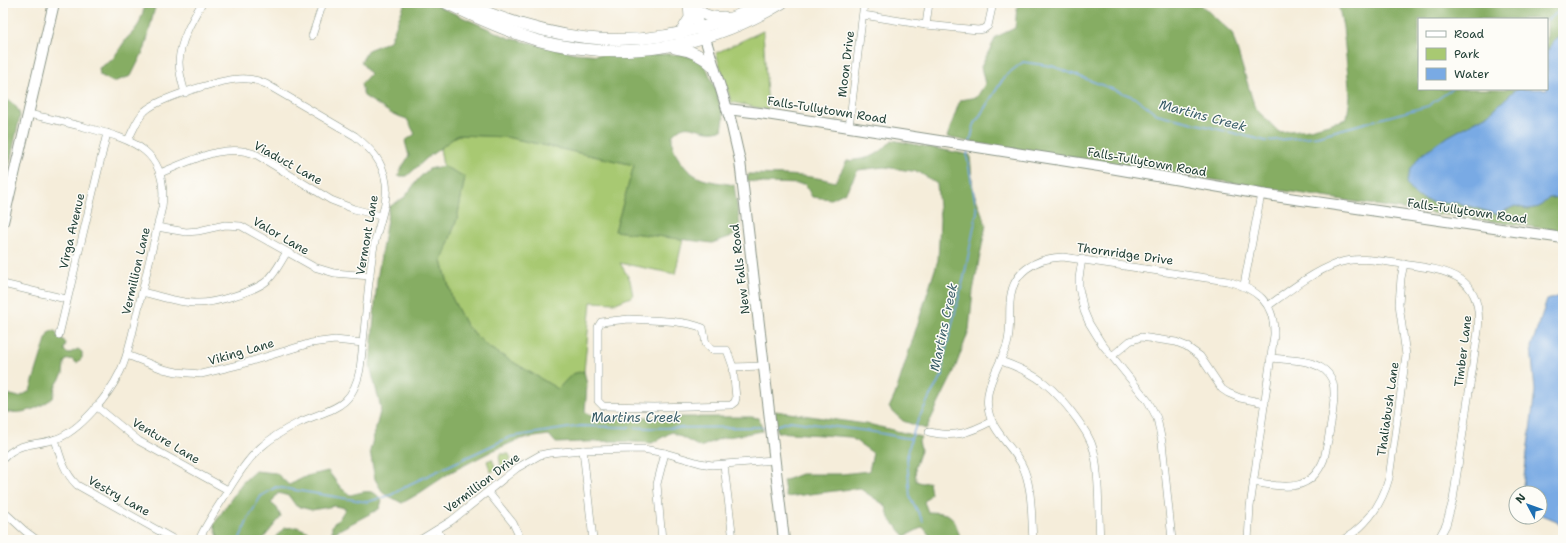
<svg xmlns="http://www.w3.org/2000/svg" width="1566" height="543" font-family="'Shantell Sans',sans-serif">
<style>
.green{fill:#a8c972;stroke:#648353}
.forest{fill:#86ad64;stroke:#52754c}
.water{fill:#79aae4;stroke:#4c748c}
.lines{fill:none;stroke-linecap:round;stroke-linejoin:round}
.stream{stroke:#79aae4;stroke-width:1.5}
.street-casing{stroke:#8a9587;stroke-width:8}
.secondary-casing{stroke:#8a9587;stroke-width:12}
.primary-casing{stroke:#8a9587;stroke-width:12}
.street{stroke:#fff;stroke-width:7}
.secondary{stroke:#fff;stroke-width:10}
.primary{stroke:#fff;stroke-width:11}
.labels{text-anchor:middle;stroke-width:3;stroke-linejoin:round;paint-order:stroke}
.street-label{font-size:12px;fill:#1f3d34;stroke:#fdfcf7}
.water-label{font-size:13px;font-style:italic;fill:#3a5e69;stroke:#fdfcf7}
</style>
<rect width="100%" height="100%" fill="#fdfcf7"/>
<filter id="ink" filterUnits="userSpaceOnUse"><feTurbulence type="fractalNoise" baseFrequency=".025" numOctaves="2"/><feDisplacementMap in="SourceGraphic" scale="8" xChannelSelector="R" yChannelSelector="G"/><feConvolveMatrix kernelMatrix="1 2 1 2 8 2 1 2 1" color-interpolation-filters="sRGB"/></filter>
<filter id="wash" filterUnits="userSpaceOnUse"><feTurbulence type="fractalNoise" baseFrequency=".012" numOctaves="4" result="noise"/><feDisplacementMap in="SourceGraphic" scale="16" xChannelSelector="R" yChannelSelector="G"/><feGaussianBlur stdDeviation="0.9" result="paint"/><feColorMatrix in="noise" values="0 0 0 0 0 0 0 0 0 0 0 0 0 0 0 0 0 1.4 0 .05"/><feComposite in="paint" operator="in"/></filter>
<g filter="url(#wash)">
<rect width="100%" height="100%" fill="#f5edda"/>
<g class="green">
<path d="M763 31 768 110 731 102 716 53Z"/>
<path d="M458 135 506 137 634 165 615 231 683 239 675 274 620 263 630 280 633 296 616 303 591 302 584 371 572 374 558 389 488 347 466 325 452 298 442 261 457 219 465 177 443 166 440 148Z"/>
<path d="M501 454H509L511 459 503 467H501L499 456Z"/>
<path d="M492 459 496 469 491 472 487 461Z"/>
</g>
<g class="forest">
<path d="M146 3H156L145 48 131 76 113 82 100 75 99 68 112 60 127 38 134 31 139 24Z"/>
<path d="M405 3H431L509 38 575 53 614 56H643L667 54 684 55 698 59 707 69 716 91 724 118 722 130C718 130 713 132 709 131 693 130 686 119 672 136 671 153 685 171 700 178 709 182 725 183 734 185L741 233 712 243 615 231 634 165 506 137 458 135 427 158 407 176H398L401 169 409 156 405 141 415 134 407 119 392 114 364 96 361 84 370 74 361 62 368 50 390 41Z"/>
<path d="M1021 3H1199L1232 33 1255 108 1279 132 1310 129 1347 119 1350 96 1343 27 1338 3H1563V37L1557 38 1547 51V19H1419V89H1516L1489 114 1440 141 1416 196 1432 202 1458 203 1497 214 1515 206 1528 209 1539 207 1549 198 1563 197V231L1401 209 970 142 947 137 960 100 977 97 985 84 981 67 996 37 1015 28 1017 7Z"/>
<path d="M3 98C12 102 18 106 20 116L9 167 3 164Z"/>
<path d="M892 140 970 155 973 190 986 225 973 291 969 330 953 374 926 429 903 421 889 408 895 395 938 260 940 219 937 184 919 172 884 167 858 170 846 192 831 199 812 197 805 184 764 183 748 181 747 178 749 174C776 175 809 174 835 182L847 161C870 158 876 158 892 140Z"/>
<path d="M443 166 465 177 457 219 442 261 452 298 466 325 488 347 558 389 572 374 584 371 587 385 585 412 593 417H751L759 418 763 431 722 438 700 447 672 432 652 443 612 441 556 443 549 435 520 439 492 451 451 472 418 494 402 503 383 493 375 479 370 451 381 408 370 366 377 280 389 207 405 197 419 178 429 169Z"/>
<path d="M54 330 66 343 64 350 68 354 78 349 82 352V358L77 363 71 359 66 360 64 363 63 374 55 387 53 398C37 409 26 414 6 412L3 415V393L19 397 30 391 48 333Z"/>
<path d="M775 411 872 425 921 437 919 441 921 450 915 468 916 481 922 483 929 482 931 494 924 502 928 512C954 513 953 515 961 540H933L923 527 905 536 889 518 886 506 859 488 786 497 783 481 801 474H842L869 471 873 453 850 437 777 432Z"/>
<path d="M255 471 276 473 289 485 307 476 328 471 341 488 350 495C364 492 373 487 382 501L379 509 335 532H332V525L339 519 346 508 334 506 312 510 296 506 289 496 278 493 271 503 277 508 281 517 262 540H219L214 524 242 483Z"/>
<path d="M297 527 323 538V540H273L284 528Z"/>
</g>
<g class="water">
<path d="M1563 37V197L1549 198 1539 207 1528 209 1515 206 1497 214 1458 203 1432 202 1416 196 1406 183 1411 169 1420 156 1440 141 1489 114 1516 89H1547V51L1557 38Z"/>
<path d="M1563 295V530L1557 521 1540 514V493H1522L1535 391 1531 347 1547 300Z"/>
</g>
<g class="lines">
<g class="stream">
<path d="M1547 20 1563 8"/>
<path d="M970 143 974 125 1005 76 1023 62 1052 66 1136 98 1157 114 1266 141 1317 136 1428 106 1452 89"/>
<path d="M775 426 790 421 868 431 911 439 918 420 931 394 943 375V361L964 277 977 212 967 157 968 150"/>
<path d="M911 439 907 457 910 497 923 521"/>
<path d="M239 540 249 517 261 496 276 487 367 502 391 495 410 484 510 437 581 426 651 428 767 427"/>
</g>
</g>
</g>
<g filter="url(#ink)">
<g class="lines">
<defs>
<g id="street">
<path d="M863 15 926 25 978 30 984 29 988 26 993 3"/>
<path d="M926 25 929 3"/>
<path d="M312 36 323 3"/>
<path d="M185 93C182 83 179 72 179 62 180 41 192 20 202 3"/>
<path d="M849 127 864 3"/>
<path d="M128 140C133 131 137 118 145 111 159 98 219 80 239 79 248 78 257 80 266 84L355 136C371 149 383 161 386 183 389 202 376 231 373 251 367 290 365 330 360 369 352 411 330 408 298 423 284 430 271 438 260 448 244 463 233 483 222 500 214 513 205 526 199 540"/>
<path d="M160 173C189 162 226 141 257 155L331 200 354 209 381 216"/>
<path d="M157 227 186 232 198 231 225 225 241 226 314 267 334 273 370 276"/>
<path d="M1082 259 1079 278V288L1084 311 1089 323 1102 344 1148 401 1157 418 1162 442 1172 540"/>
<path d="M3 284 66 299"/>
<path d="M1244 285 1261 194"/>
<path d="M142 292C160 296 178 303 196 303 213 304 256 291 268 280 276 272 281 261 287 252"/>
<path d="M1268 306C1290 290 1313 272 1338 263 1359 256 1380 261 1402 264 1447 270 1484 274 1478 331L1453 500 1446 525 1438 540"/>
<path d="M629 319C649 320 685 320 703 328L706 344 712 350H727L733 367 736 398 735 402 731 405 654 407 603 406 598 401V327L601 322Z"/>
<path d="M59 335 107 133"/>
<path d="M127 355 163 369 177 372 201 374 242 364 311 343 335 340 363 343"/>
<path d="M1112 356 1130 341 1141 337 1176 342 1186 346 1200 356 1222 389 1228 393 1240 398 1265 403"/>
<path d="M1001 361C1038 374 1054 387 1077 419 1084 429 1091 439 1094 451 1100 478 1098 512 1100 540"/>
<path d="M733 367 764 366"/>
<path d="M96 406 139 441 228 490"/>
<path d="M929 432C955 438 969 433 992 421"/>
<path d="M55 439C60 457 64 472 77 485L175 540"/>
<path d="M583 450 593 540"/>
<path d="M3 459C19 441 35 446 56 439 80 431 109 395 120 372 126 360 129 347 132 335L162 207C169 151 134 140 88 128 68 123 48 118 28 114"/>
<path d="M724 465 733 540"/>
<path d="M1253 482C1284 487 1310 494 1324 459 1328 442 1337 398 1333 383 1331 376 1326 370 1320 367 1306 359 1287 360 1271 358"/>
<path d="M488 492 513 523 521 540"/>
<path d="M3 511 25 531 37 540"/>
<path d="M437 530 443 540"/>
<path d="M420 540 451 521 517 468 540 455 549 453 583 450 643 449 665 453 700 463 712 465 774 460"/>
<path d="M662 540 657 484 665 453"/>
<path d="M1033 540C1031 515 1033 485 1021 463 1010 444 991 430 988 408 984 387 1000 365 1007 345 1011 331 1009 318 1010 303 1011 272 1035 258 1063 257L1227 281C1257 289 1275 302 1274 335L1250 507 1248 540"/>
<path d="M1343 540C1366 526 1382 504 1389 478L1406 355 1399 304 1401 278 1404 264"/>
</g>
<g id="secondary">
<path d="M690 5 705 38 731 122 740 161 784 540"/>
<path d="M727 109 760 113 1099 166 1261 194 1563 238"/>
<path d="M3 222 54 3"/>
</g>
<g id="primary">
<path d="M446 3C475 17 505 31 536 40 620 63 708 48 782 3"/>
<path d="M464 3C545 38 624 53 709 25 728 20 746 13 762 3"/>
<path d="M689 3C700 13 709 19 724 17"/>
<path d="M680 34 690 18 689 3"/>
<path d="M675 48C690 50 702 55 713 66"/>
</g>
</defs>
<use href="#street" class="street-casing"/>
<use href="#secondary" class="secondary-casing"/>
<use href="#primary" class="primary-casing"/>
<use href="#street" class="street"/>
<use href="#secondary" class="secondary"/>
<use href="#primary" class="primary"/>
</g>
</g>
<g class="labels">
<g class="street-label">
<text transform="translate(846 64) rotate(-83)" y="4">Moon Drive</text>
<text transform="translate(827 110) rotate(9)" y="4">Falls-Tullytown Road</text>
<text transform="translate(1147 162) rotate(10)" y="4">Falls-Tullytown Road</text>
<text transform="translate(288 163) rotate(29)" y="4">Viaduct Lane</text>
<text transform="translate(1467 211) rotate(8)" y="4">Falls-Tullytown Road</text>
<text transform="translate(72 231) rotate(-77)" y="4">Virga Avenue</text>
<text transform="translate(367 235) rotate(-80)" y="4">Vermont Lane</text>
<text transform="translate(281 236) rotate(30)" y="4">Valor Lane</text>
<text transform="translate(1125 254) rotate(8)" y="4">Thornridge Drive</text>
<text transform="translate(740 269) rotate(-97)" y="4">New Falls Road</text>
<text transform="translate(136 271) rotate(-77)" y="4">Vermillion Lane</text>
<text transform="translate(1463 351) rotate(-83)" y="4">Timber Lane</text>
<text transform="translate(241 352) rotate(-16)" y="4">Viking Lane</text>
<text transform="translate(1388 409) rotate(-82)" y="4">Thaliabush Lane</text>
<text transform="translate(166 441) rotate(31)" y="4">Venture Lane</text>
<text transform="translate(482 483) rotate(-37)" y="4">Vermillion Drive</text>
<text transform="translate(119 496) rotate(29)" y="4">Vestry Lane</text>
</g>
<g class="water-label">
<text transform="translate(1203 115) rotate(15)" y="5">Martins Creek</text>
<text transform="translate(943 327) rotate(-78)" y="5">Martins Creek</text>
<text x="636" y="422">Martins Creek</text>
</g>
</g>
<rect width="1566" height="543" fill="none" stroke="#fdfcf7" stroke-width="16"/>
<rect x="1418" y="18" width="130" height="72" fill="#fdfcf7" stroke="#a4b0a9"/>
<rect x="1426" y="31" width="20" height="6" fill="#ffffff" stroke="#a4b0a9"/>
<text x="1454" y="38" font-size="12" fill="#1f3d34">Road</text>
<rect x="1426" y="48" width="20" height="12" fill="#a8c972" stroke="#a4b0a9"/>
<text x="1454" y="58" font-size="12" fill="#1f3d34">Park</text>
<rect x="1426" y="68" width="20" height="12" fill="#79aae4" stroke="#a4b0a9"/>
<text x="1454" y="78" font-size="12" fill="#1f3d34">Water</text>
<g transform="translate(1528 505) rotate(311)"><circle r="19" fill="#fdfcf7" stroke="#a4b0a9"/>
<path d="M0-3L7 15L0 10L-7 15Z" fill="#1f6fb2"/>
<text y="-6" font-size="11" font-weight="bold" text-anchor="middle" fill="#1f3d34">N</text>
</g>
</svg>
